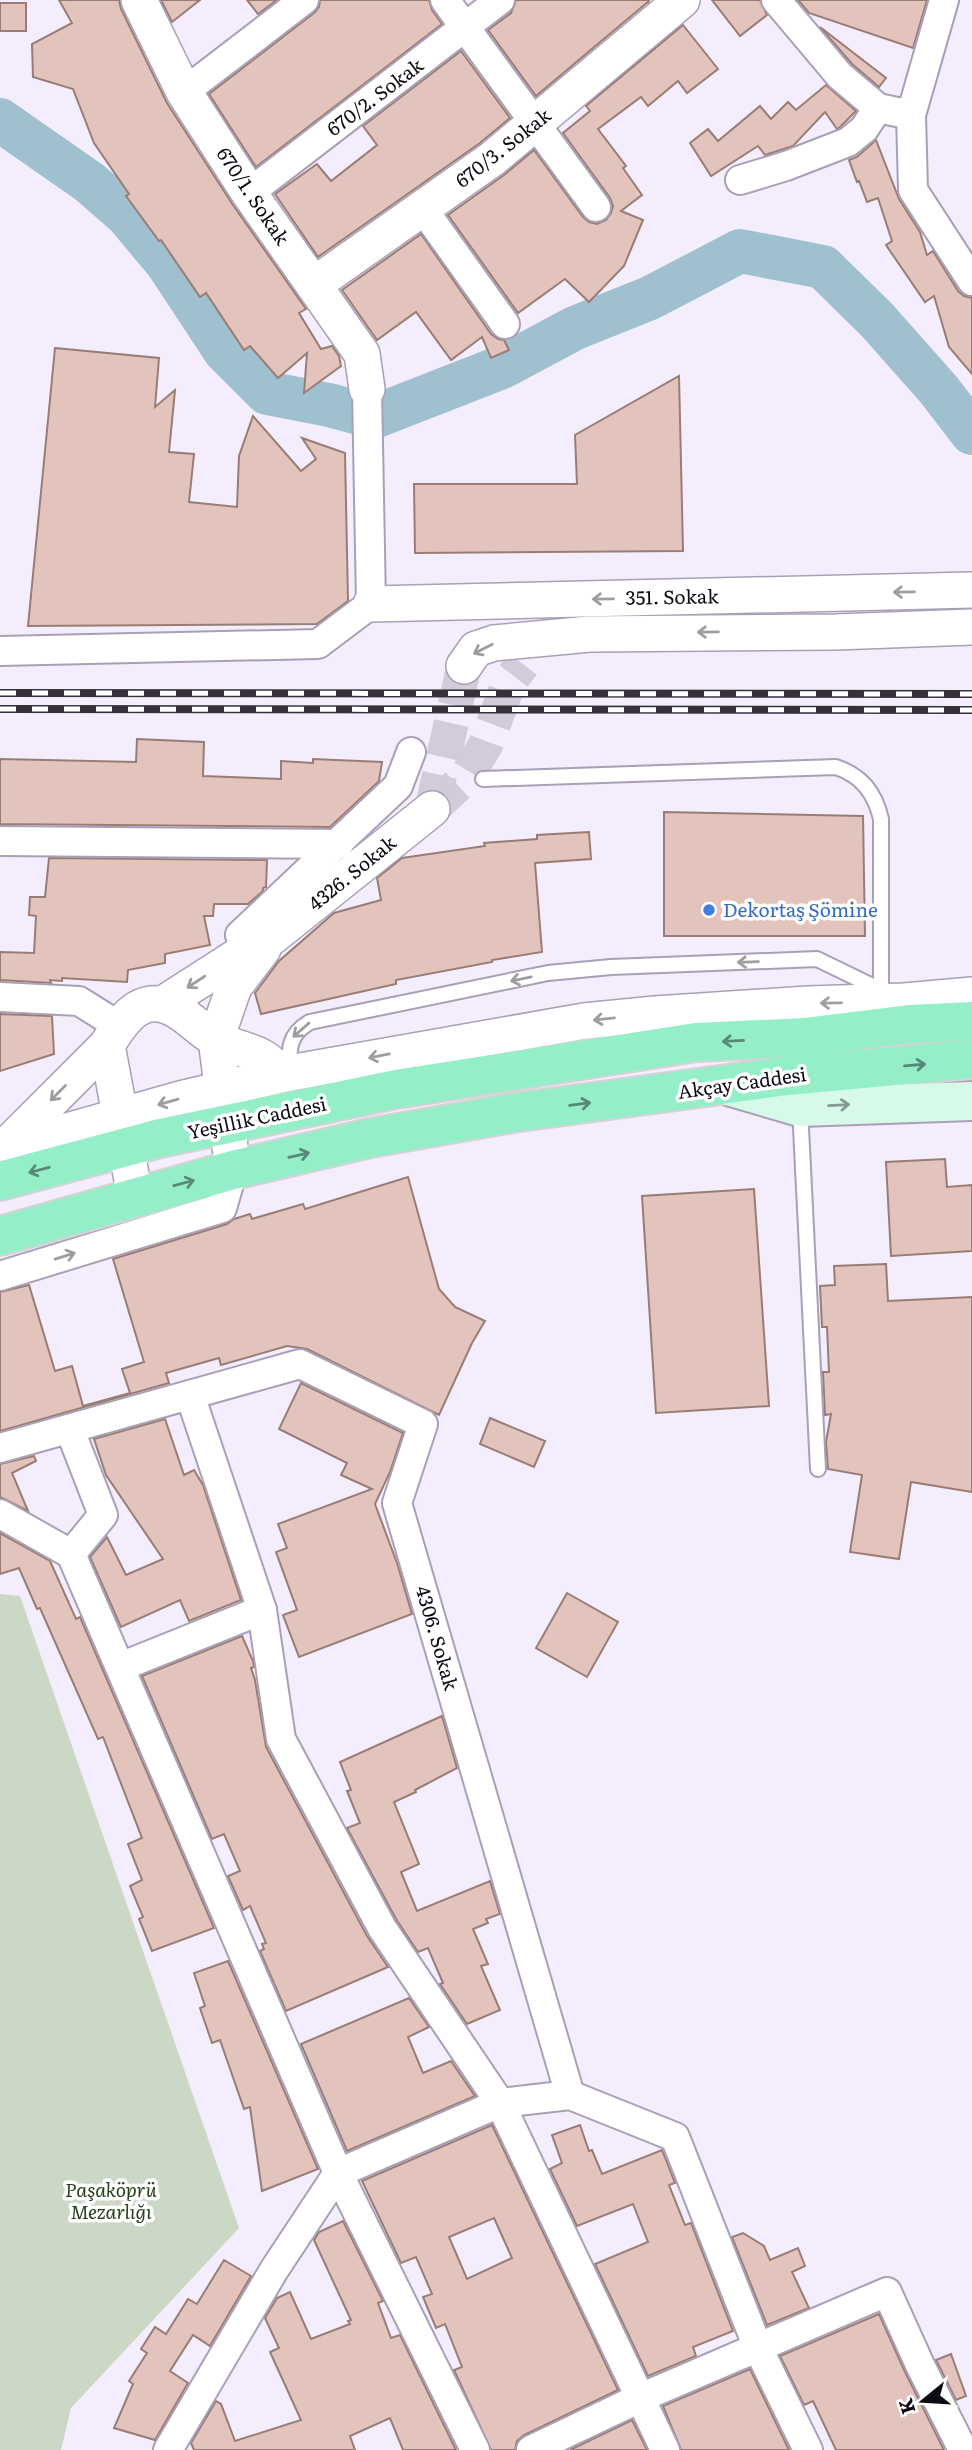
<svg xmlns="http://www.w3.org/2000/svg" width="972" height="2450" font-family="Literata,serif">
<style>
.green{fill:#cbd8c5}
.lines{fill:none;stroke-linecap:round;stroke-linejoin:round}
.river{stroke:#9fc1cf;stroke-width:44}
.building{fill:#e3c4bc;stroke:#997d75;stroke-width:2;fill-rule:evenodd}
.tertiary-tunnel{stroke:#d2cbda;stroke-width:35;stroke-dasharray:35 18;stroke-linecap:butt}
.service-casing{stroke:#a99fb7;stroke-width:18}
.minor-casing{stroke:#a99fb7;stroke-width:32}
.tertiary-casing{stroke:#a99fb7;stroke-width:38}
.secondary-casing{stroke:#a99fb7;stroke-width:42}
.trunk-casing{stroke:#d4d3d5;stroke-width:42}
.service{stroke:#fff;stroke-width:14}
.minor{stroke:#fff;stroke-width:28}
.tertiary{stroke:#fff;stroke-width:35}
.secondary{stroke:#d7f9ea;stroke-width:38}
.trunk{stroke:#94efc8;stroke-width:38}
.rail-casing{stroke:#35313b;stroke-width:8}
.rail{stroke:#fff;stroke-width:5;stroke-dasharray:16;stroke-linecap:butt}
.oneway{stroke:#9f9da1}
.oneway2{stroke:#588877}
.oneway3{stroke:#879994}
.shop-dot{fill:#3f7fe0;stroke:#fff;stroke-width:2.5}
.labels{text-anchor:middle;stroke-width:7;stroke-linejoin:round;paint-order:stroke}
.street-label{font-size:19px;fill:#0e0a13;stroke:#fff}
.shop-label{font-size:19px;fill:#366cbe;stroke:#fff;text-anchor:start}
.park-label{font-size:19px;font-style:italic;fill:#254018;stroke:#fff}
</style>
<rect width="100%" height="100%" fill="#f4edfd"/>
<path class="green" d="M0 1594 20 1596 239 2228 71 2408 61 2450H0Z"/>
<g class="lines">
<path class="river" d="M0 120 89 182 126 214 167 263 225 351 267 393 329 405 374 417 502 367 575 328 650 298 740 251 823 267 877 320 939 390 972 433"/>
</g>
<g class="building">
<path d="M59 0H119L121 9 167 103 233 205 306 309 299 313 321 349 332 346 339 356 341 366 304 393 307 353 278 378 250 346 244 350 206 293 200 297 161 240 159 241 126 196 129 194 94 143 73 89 33 77 32 44 72 23Z"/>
<path d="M161 0H200L172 22Z"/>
<path d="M247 0H277L258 14Z"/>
<path d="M320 0H429L432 10 442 24 256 167 209 94 314 13 319 7Z"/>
<path d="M516 0H649V1L536 96 488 30 511 13Z"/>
<path d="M712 0H760L767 15 740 36Z"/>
<path d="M798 0H927L913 48 809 13Z"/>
<rect x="0" y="3" width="26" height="28"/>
<path d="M683 25 718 69 687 93 678 81 648 106 641 97 598 129 626 166 623 168 642 195 621 211 643 220 624 266 589 302 565 279 518 313 448 215 504 175 534 150 583 217 589 222 597 224 606 220 611 213 613 206 610 198 563 133 590 111 586 106Z"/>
<path d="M820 27 886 78 879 87 852 64Z"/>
<path d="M461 51 510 118 480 143 318 257 275 194 317 164 331 181 377 145 363 126Z"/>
<path d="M826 85 856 111 840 127 837 129 825 112 793 146 765 155 758 146 711 176 690 143 708 129 718 141 760 106 771 119 788 102 796 110Z"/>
<path d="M876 140 899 199 920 232 927 255 933 251 958 291 964 296 972 298V374L949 347 934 296 925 302 886 245 892 241 878 198 867 202 859 181 857 182 849 160 857 157Z"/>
<path d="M421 234 491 334 498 339 504 340 509 350 491 358 482 337 451 360 416 312 377 340 342 290Z"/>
<path d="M55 348 159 358 155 407 175 390 169 452 194 454 189 502 237 507 239 456 253 416 301 471 316 459 302 438 345 453 348 601 317 624 28 626Z"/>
<path d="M679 376 683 551 415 553 414 484H577L575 435Z"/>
<path d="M137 739 204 742 203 776 281 779V761L313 763V759L382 762 379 781 330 827 0 824V759L136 762Z"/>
<path d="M664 812 863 816 865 936H664Z"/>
<path d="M589 832 591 859 535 863 542 952 492 960V962L396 980V984L261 1014 255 993 279 961 334 913 381 900 377 878 402 858 485 846 484 843 537 839V835Z"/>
<path d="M49 858 267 860 266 887 263 888V891L248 904H214L213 916H204L210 945 165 954V963L128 970 127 982 62 978V981L50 980 51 983 0 980V952L34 953 36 916 29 915 30 897H45Z"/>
<path d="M0 1014 52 1016 54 1054 0 1071Z"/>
<path d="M945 1159 947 1187 972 1185V1251L891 1256 886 1162Z"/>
<path d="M408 1177 439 1289 455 1307 485 1321 472 1343 439 1415 307 1349 287 1346 221 1365 219 1358 166 1373 169 1383 0 1431V1292L29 1285 55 1371 72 1366 83 1406 130 1393 122 1369 144 1362 113 1259 227 1224 234 1219 250 1214 252 1219 303 1204 305 1209Z"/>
<path d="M754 1189 769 1406 656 1413 642 1196Z"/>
<path d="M886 1264 888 1301 972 1297V1492L911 1482 899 1559 850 1552 862 1475 828 1469 826 1442 831 1414 825 1415 823 1372H829L827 1327H822L820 1286 835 1285 834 1266Z"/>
<path d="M301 1383 403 1433 390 1472 375 1504 397 1563 412 1614 299 1657 283 1615 297 1610 276 1552 287 1548 278 1524 372 1489 341 1475 347 1463 279 1429Z"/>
<path d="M490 1418 545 1441 534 1467 480 1444Z"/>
<path d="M165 1419 184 1475 194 1470 203 1485 241 1600 189 1621 180 1600 121 1627 90 1557 107 1537 126 1575 163 1559 106 1475 94 1439Z"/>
<path d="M34 1456 36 1461 12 1473 28 1511 0 1497V1464Z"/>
<path d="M0 1533 50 1561 76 1619 80 1617 214 1928 152 1951 139 1919 143 1917 130 1886 142 1880 128 1844 142 1838 103 1737 98 1739 40 1608 37 1609 19 1568 0 1574Z"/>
<path d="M567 1593 618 1622 587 1677 536 1648Z"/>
<path d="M242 1636 253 1661 254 1667 251 1668 255 1680 266 1747 367 1936 388 1967 286 2011 260 1951 264 1949 262 1944 266 1943 250 1906 243 1910 228 1876 240 1871 224 1834 212 1839 142 1676Z"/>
<path d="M442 1716 457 1768 415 1790 416 1792 394 1802 419 1864 401 1872 417 1911 490 1881 500 1914 486 1919 488 1923 473 1929 488 1964 481 1966 500 2010 467 2024 440 1984 443 1983 428 1948 418 1952 396 1919 347 1828 360 1823 347 1791 351 1790 340 1762Z"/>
<path d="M228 1961 318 2169 262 2191 250 2107 244 2109 220 2040 212 2043 200 2008 205 2006 194 1973Z"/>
<path d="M409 1998 429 2027 408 2037 423 2073 451 2061 475 2096 347 2151 301 2044Z"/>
<path d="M492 2125 618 2390 524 2435 517 2441 515 2450H491L454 2370 462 2367 445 2324 436 2328 423 2297 432 2294 416 2257 401 2263 362 2181ZM494 2218 512 2258 467 2279 449 2237Z"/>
<path d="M580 2125 589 2151 592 2150 602 2174 662 2150 675 2183 669 2185 685 2225 691 2223 733 2331 693 2347 696 2356 648 2376 595 2264 648 2242 633 2204 577 2226 550 2169 562 2163 552 2135Z"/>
<path d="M343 2221 383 2301 378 2303 391 2338 400 2335 456 2450H403L390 2418 350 2436 355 2450H194L191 2443 216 2401 221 2404 235 2441 301 2420 270 2352 279 2348 265 2318 277 2298 290 2292 311 2339 350 2324 348 2321 351 2320 314 2240 319 2232Z"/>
<path d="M743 2233 764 2246 770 2260 798 2248 805 2266 792 2272 809 2308 767 2325 732 2237Z"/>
<path d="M224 2260 251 2276 210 2346 193 2335 170 2371 188 2383 155 2440 114 2428 133 2384 129 2381 147 2353 141 2349 155 2327 166 2334 188 2299 197 2304Z"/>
<path d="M879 2314 905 2372 944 2450H836L813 2401 804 2405 780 2356Z"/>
<path d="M951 2354 966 2396 956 2400 936 2360Z"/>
<path d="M750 2369 789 2450H681L663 2406Z"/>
<path d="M632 2420 647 2450H570Z"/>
</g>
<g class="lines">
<g class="tertiary-tunnel">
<path d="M432 809 466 777 486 744 509 682 523 664"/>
<path d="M432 809 464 666"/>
</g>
<defs>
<g id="service">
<path d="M483 779 836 767C862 776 875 793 881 819V990"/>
<path d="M289 1073C289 1050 288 1034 310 1022L548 973 611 967 817 959 887 993"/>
<path d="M800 1108 818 1469"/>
</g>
<g id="minor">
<path d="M445 0 596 207"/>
<path d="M776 0 840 76 878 108 911 115"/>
<path d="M944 0 911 115 913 190 972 281"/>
<path d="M184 92 304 0"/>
<path d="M740 180 786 166 848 142 864 129 878 108"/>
<path d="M249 193 500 0"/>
<path d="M423 209 505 324"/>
<path d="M0 651 318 644 371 604 367 389"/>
<path d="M0 841 339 844"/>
<path d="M244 952 240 935 398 786 411 752"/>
<path d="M0 997 79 1001 119 1026"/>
<path d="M0 1276 222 1208 233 1170"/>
<path d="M190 1395 262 1610 281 1739 382 1928 500 2103 570 2095 675 2137 758 2348 808 2450"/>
<path d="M70 1430 103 1515 71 1554"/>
<path d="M0 1448 300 1364 423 1424 397 1503 570 2095"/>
<path d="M0 1514 71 1554 338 2173 475 2450"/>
<path d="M120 1667 262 1610"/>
<path d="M168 2450 274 2270 338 2173 500 2103 665 2450"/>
<path d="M531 2450 640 2398 887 2292 920 2365 963 2450"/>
</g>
<g id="tertiary">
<path d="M139 0 184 92 249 193 362 354 367 389"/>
<path d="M315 284 492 159 682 0"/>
<path d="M371 604 972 590"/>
<path d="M464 666 476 649 494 643 590 634 835 632 972 627"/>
<path d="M163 1004 244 952 272 937 432 809"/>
<path d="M3 1149 107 1045"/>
<path d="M0 1150 180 1099 289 1073 584 1021 655 1014 808 1004 904 1001 972 995"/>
<path d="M233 1170 216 1039 234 987 263 949"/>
<path d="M135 1196 107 1045C126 1014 145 989 182 1014 194 1022 204 1033 217 1040 231 1047 248 1049 262 1057 270 1061 276 1069 282 1074"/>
</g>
<path id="secondary" d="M725 1085 800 1107 972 1101"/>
<g id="trunk">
<path d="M0 1181 160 1138 396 1089 696 1042 805 1037 910 1024 972 1021"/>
<path d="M0 1236 233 1170 370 1138 512 1113 787 1076 972 1059"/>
</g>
</defs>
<use href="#service" class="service-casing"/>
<use href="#minor" class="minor-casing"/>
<use href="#tertiary" class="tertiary-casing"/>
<use href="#secondary" class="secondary-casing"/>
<use href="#trunk" class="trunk-casing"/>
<use href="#service" class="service"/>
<use href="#minor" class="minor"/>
<use href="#tertiary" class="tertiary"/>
<use href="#secondary" class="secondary"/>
<use href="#trunk" class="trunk"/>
<defs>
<g id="rail">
<path d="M0 693 972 694"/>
<path d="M0 709 972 710"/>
</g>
</defs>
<use href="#rail" class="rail-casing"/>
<use href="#rail" class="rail"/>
</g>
<defs><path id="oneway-shaft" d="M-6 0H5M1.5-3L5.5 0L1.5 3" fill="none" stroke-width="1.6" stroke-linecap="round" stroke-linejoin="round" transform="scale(1.75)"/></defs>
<g class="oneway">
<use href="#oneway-shaft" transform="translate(904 592) rotate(179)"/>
<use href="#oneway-shaft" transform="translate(603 599) rotate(179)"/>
<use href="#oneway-shaft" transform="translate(708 632) rotate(179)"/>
<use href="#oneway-shaft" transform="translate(483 649) rotate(153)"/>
<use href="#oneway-shaft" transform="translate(748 962) rotate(178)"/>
<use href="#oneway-shaft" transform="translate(521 979) rotate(168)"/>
<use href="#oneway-shaft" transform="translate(196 982) rotate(147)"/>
<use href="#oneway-shaft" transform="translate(831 1003) rotate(179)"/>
<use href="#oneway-shaft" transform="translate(604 1019) rotate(174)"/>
<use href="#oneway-shaft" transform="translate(301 1030) rotate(139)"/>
<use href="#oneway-shaft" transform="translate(379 1056) rotate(169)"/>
<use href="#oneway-shaft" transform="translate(58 1093) rotate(135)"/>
<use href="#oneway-shaft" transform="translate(168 1102) rotate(164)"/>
<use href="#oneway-shaft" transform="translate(65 1256) rotate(-17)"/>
</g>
<g class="oneway2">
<use href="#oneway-shaft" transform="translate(733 1041) rotate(177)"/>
<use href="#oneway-shaft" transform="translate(915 1065) rotate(-5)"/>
<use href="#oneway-shaft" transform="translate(580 1104) rotate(-7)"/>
<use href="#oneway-shaft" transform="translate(299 1155) rotate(-13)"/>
<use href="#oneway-shaft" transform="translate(39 1170) rotate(165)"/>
<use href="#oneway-shaft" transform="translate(184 1183) rotate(-15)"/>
</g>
<use class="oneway3" href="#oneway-shaft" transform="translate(839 1105) rotate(-3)"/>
<circle class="shop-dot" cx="709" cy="910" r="7"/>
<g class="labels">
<g class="street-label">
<text transform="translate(375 97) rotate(-37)" y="7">670/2. Sokak</text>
<text transform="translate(503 148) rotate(-38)" y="7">670/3. Sokak</text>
<text transform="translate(253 196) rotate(56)" y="7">670/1. Sokak</text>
<text transform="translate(672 597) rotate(-1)" y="7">351. Sokak</text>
<text transform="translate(352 873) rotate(-39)" y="7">4326. Sokak</text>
<text transform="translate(742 1083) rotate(-8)" y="7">Akçay Caddesi</text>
<text transform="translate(257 1118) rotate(-12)" y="7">Yeşillik Caddesi</text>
<text transform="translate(437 1638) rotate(74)" y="7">4306. Sokak</text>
</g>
<g class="shop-label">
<text x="723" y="917">Dekortaş Şömine</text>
</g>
<g class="park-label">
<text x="111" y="2197">Paşaköprü<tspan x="111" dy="22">Mezarlığı</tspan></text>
</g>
</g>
<g transform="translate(923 2401) rotate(252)" stroke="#ffffff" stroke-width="5" paint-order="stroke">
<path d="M0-5L12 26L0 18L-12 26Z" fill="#0e0a13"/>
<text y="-10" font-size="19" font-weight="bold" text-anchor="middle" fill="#0e0a13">K</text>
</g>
</svg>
